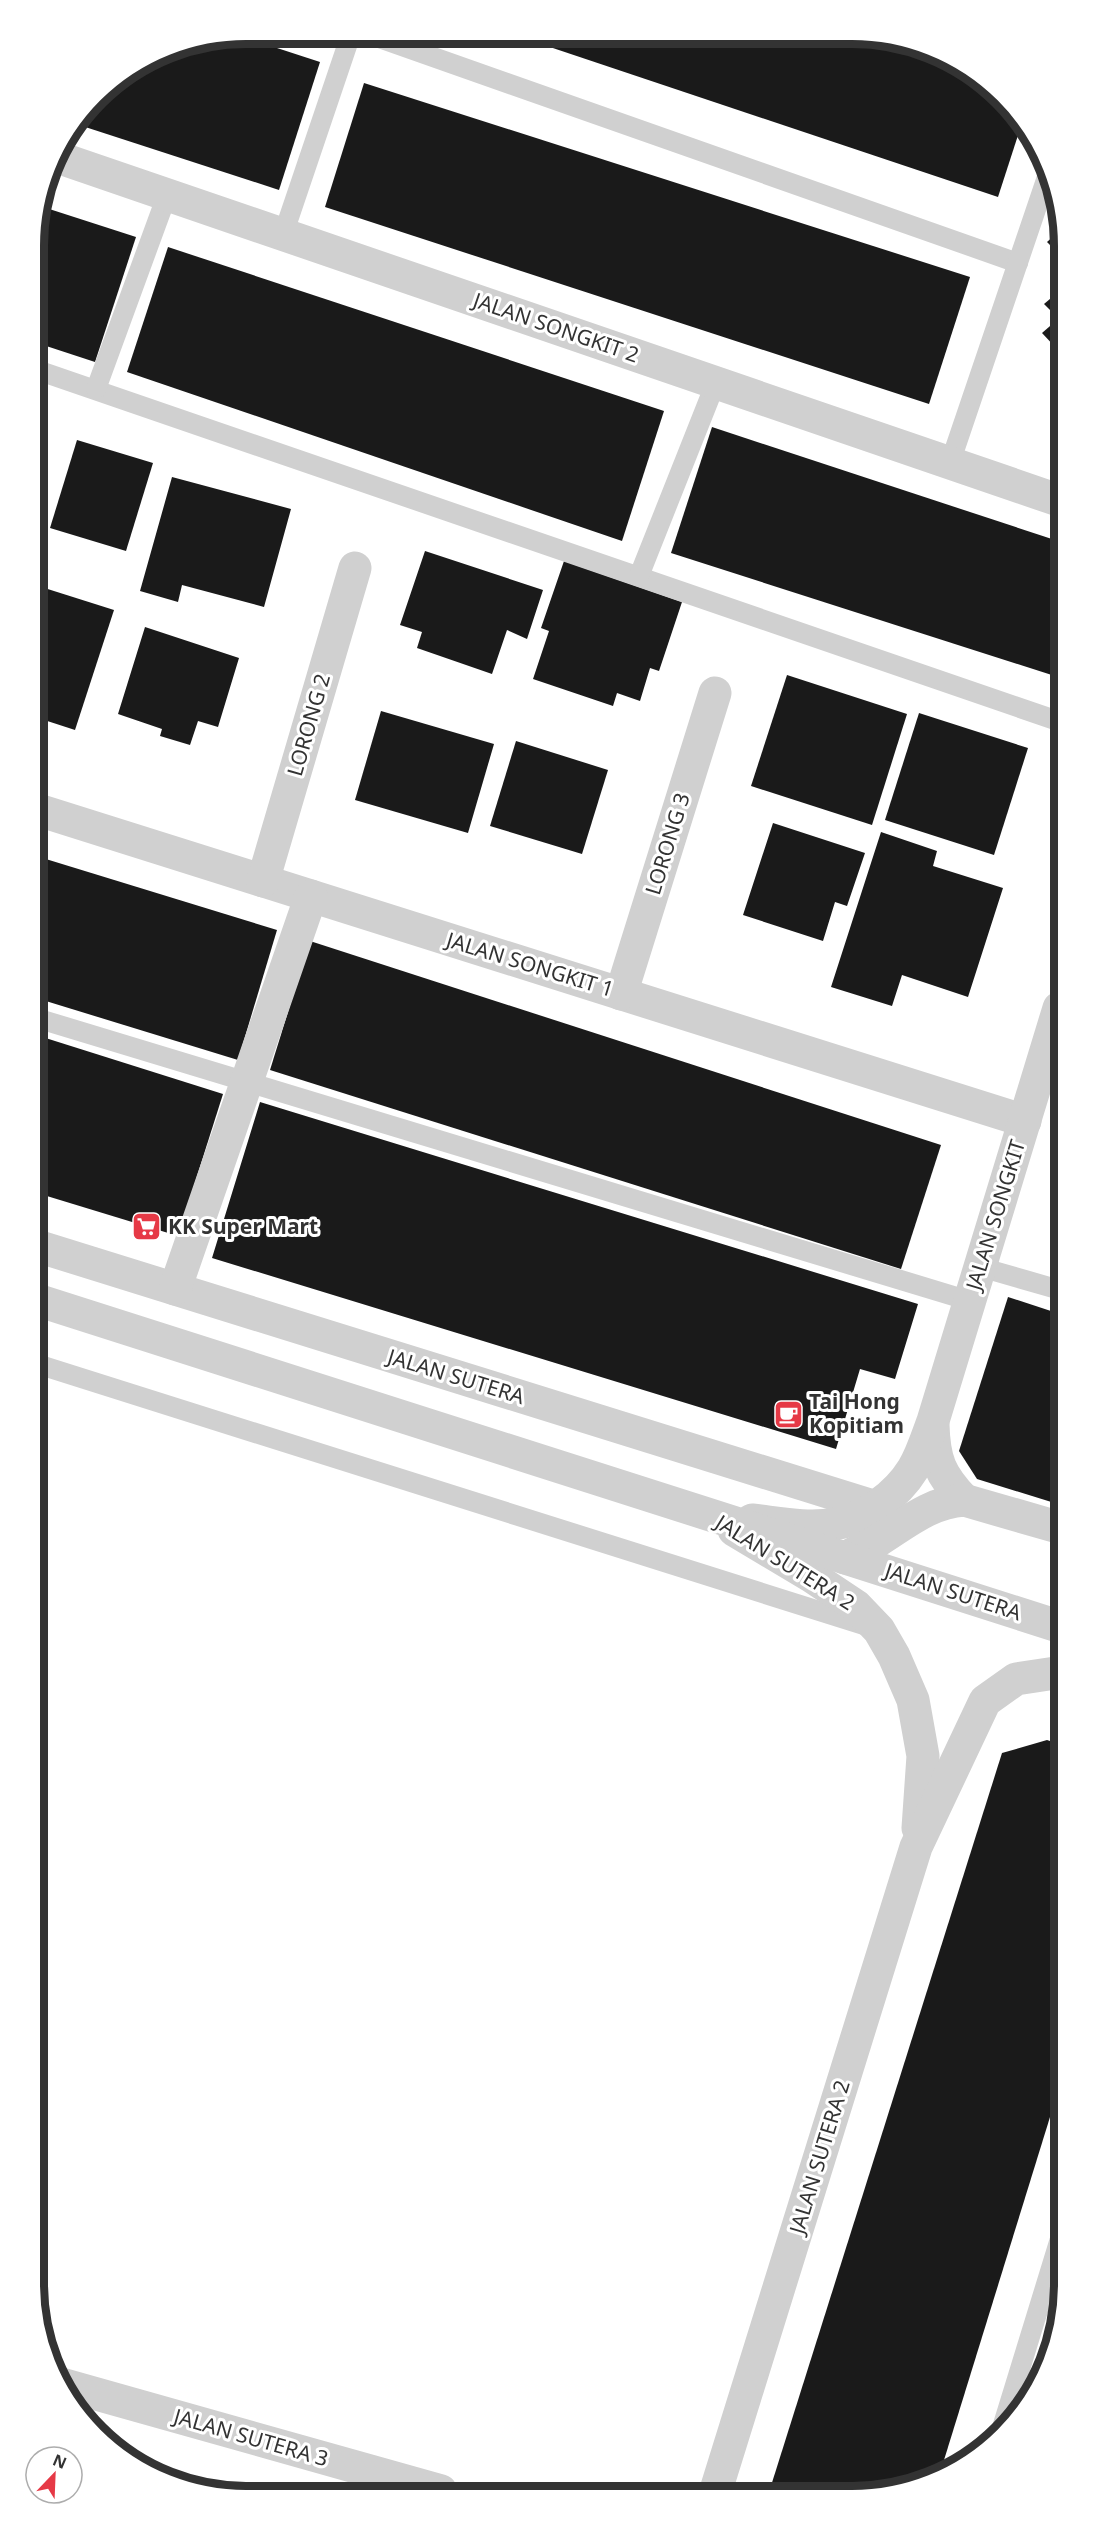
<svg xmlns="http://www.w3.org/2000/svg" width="1097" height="2529" font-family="'Noto Sans',sans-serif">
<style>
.building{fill:#1a1a1a}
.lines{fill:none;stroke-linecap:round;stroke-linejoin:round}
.service{stroke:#d0d0d0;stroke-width:20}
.minor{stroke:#d0d0d0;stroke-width:33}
.tertiary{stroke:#d0d0d0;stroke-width:33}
.labels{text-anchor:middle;stroke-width:6;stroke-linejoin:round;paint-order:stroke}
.street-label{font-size:21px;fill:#333;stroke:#fff}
.poi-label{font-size:21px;font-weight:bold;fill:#333;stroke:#fff;text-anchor:start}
.rim{fill:none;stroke:#333;stroke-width:8}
</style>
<rect width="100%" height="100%" fill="#fff"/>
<g class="building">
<path d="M237 35 320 62 279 190 76 124 105 86 164 49Z"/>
<path d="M514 35 893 37 992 86 1022 123 998 197Z"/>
<path d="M364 83 970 277 929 404 325 207Z"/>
<path d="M40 206 136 237 95 362 34 342 33 231Z"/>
<path d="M1057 233V252L1047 242Z"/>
<path d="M168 247 664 411 622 541 127 372Z"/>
<path d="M1057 293V317L1044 304Z"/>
<path d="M1057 320V349L1042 333Z"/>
<path d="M712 427 1058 541V677L671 553Z"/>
<path d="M77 440 153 463 126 551 50 528Z"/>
<path d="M172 477 291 509 264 607 182 585 178 602 140 591Z"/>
<path d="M425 551 543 590 527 639 507 630 492 674 417 648 422 632 400 625Z"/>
<path d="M564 561 682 602 659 671 650 668 640 701 617 693 613 706 533 679 549 631 541 628Z"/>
<path d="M35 585 114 610 75 730 35 717Z"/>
<path d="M145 627 239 658 218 727 198 721 190 745 160 736 162 729 118 714Z"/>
<path d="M787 675 907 714 872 825 751 786Z"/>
<path d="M381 711 494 744 468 833 355 800Z"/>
<path d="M919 713 1028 748 994 855 885 820Z"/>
<path d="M516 741 608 770 582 854 490 826Z"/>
<path d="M773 823 865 853 847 906 835 902 823 941 743 915Z"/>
<path d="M881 832 937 851 933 866 1003 888 968 997 902 975 892 1006 831 987Z"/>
<path d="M36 856 277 930 238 1060 36 998Z"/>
<path d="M310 941 941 1145 901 1269 270 1070Z"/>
<path d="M36 1035 223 1094 178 1236 37 1193Z"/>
<path d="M260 1102 918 1304 895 1379 860 1369 836 1449 212 1258Z"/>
<path d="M1008 1297 1060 1314 1061 1505 977 1479 959 1451Z"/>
<path d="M1047 1740 1062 1745 1063 2075 940 2473 907 2489H770L1002 1753Z"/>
<path d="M180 2479 224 2491V2492H204Z"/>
</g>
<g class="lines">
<g class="service">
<path d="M368 34 1018 263"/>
<path d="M283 235 351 34"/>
<path d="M34 369 1058 721"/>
<path d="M96 389 167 195"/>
<path d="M950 463 1049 171"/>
<path d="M639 576 716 382"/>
<path d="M36 1018 970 1301"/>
<path d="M980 1267 1060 1290"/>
<path d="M37 1364 870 1627"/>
<path d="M1001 2431 1063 2229"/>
</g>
<g class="minor">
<path d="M54 156 1058 500"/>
<path d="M35 809 1025 1121"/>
<path d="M263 881 355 568"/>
<path d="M621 994 715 693"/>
<path d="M37 1246 876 1507"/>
<path d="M175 1289 311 896"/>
<path d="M933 1425C934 1460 940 1475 964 1500"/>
<path d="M752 1520C779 1523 808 1529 835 1524 866 1518 897 1495 913 1469 922 1454 927 1437 933 1421L1059 1008"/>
<path d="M734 1530 811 1576 856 1606 879 1630 894 1656 913 1700 923 1756 918 1828"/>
<path d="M845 1558C856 1552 868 1546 879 1540 906 1523 931 1502 964 1500L1061 1528"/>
<path d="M61 2384 441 2491"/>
<path d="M716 2490 916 1847 985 1701 1016 1679 1062 1672"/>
</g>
<path class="tertiary" d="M37 1300 1061 1627"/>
</g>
<defs>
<symbol id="supermarket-square" viewBox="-11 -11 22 22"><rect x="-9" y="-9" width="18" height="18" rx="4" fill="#e63946" stroke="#fff"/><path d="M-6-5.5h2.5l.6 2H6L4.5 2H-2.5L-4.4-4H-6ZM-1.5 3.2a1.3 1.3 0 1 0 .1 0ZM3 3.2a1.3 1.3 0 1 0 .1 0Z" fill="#fff"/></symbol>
<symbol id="cafe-square" viewBox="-11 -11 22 22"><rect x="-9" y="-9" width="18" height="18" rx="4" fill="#e63946" stroke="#fff"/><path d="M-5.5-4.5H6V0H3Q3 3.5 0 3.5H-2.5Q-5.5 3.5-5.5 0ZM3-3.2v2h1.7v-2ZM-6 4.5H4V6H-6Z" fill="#fff"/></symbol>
</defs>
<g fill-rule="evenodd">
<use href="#supermarket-square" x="130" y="1210" width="33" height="33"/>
<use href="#cafe-square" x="772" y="1398" width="33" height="33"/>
</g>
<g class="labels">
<g class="street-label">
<text transform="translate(556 328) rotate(19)" y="7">JALAN SONGKIT 2</text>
<text transform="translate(309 725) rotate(-74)" y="7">LORONG 2</text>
<text transform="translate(668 844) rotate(-73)" y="7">LORONG 3</text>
<text transform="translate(530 965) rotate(17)" y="7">JALAN SONGKIT 1</text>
<text transform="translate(996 1215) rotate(-73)" y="7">JALAN SONGKIT</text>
<text transform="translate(456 1377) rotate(17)" y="7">JALAN SUTERA</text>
<text transform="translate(785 1563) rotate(32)" y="7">JALAN SUTERA 2</text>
<text transform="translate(953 1592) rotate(18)" y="7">JALAN SUTERA</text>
<text transform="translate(820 2157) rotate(-73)" y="7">JALAN SUTERA 2</text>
<text transform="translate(251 2438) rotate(16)" y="7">JALAN SUTERA 3</text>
</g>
<g class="poi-label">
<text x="168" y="1234">KK Super Mart</text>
<text x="809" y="1409">Tai Hong<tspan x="809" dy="24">Kopitiam</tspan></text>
</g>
</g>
<path d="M0 0H1097V2529H0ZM246 44H852A202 202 0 0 1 1054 246V2284A202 202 0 0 1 852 2486H246A202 202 0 0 1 44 2284V246A202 202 0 0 1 246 44Z" fill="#fff" fill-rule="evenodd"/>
<path class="rim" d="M246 44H852A202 202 0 0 1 1054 246V2284A202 202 0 0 1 852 2486H246A202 202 0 0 1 44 2284V246A202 202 0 0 1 246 44Z"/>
<g transform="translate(54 2475) rotate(23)"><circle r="28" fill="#ffffff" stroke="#adadad" stroke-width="1.5"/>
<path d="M0-4.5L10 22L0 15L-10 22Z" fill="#e63946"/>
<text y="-9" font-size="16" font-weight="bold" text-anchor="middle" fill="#333333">N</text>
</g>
</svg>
